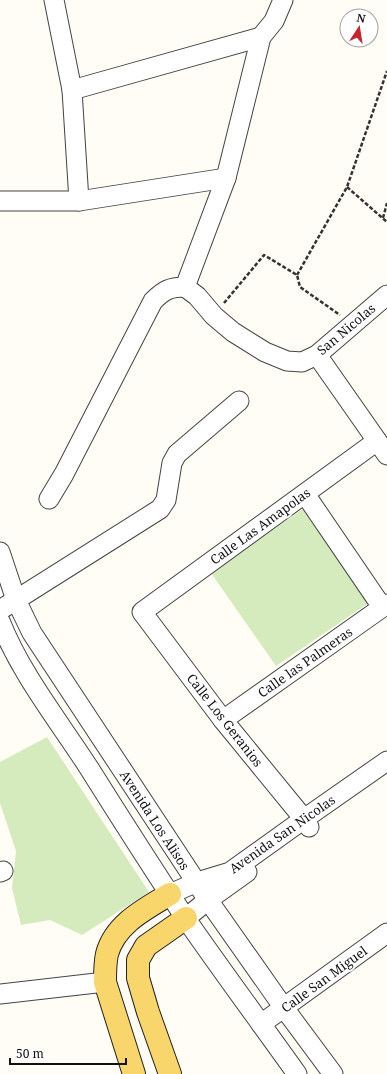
<svg xmlns="http://www.w3.org/2000/svg" width="387" height="1074" font-family="'Noto Serif',serif">
<style>
.green{fill:#d5ebbd}
.lines{fill:none;stroke-linecap:round;stroke-linejoin:round}
.minor-casing{stroke:#444;stroke-width:21}
.major-casing{stroke:#222;stroke-width:24}
.path{stroke:#333;stroke-width:2.5;stroke-dasharray:4 2;stroke-linecap:butt}
.minor{stroke:#fff;stroke-width:19}
.major{stroke:#f9d66b;stroke-width:22}
.labels{text-anchor:middle;stroke-width:4;stroke-linejoin:round;paint-order:stroke}
.street-label{font-size:13px;fill:#111;stroke:#fff}
</style>
<rect width="100%" height="100%" fill="#fffdf5"/>
<g class="green">
<path d="M303 509 370 602 276 666 211 573Z"/>
<path d="M47 737 149 892 82 935 50 920 21 925 12 888 16 851 0 803V762Z"/>
</g>
<g class="lines">
<defs>
<g id="minor">
<path d="M54 0 72 90 79 201"/>
<path d="M72 90 261 37"/>
<path d="M0 201H79L226 178"/>
<path d="M185 287 197 296 214 316 233 332 265 352 287 361 302 362 317 355 387 295"/>
<path d="M317 355 387 455"/>
<path d="M305 494 382 607"/>
<path d="M49 499 64 474 153 301C164 290 170 287 185 287L226 178 261 37 274 21 283 0"/>
<path d="M0 552 16 600 32 633 208 900 284 1008 333 1074"/>
<path d="M0 610 160 509 166 500 172 463 177 454 239 401"/>
<path d="M0 621C21 674 58 720 89 768 121 819 153 869 186 919 222 971 260 1022 297 1074"/>
<path d="M223 720 387 604"/>
<path d="M309 827 304 819 223 720 142 612 377 441"/>
<path d="M0 872 3 871"/>
<path d="M170 894 197 882 230 872 304 819 387 761"/>
<path d="M186 918 208 900 247 872"/>
<path d="M0 994 105 982"/>
<path d="M261 1024 387 933"/>
</g>
<g id="major">
<path d="M134 1074 105 982C105 973 105 963 107 954 115 924 145 909 170 894"/>
<path d="M170 1074 148 1012 138 978V960L146 946 186 918"/>
</g>
</defs>
<use href="#minor" class="minor-casing"/>
<use href="#major" class="major-casing"/>
<g class="path">
<path d="M347 187 387 222"/>
<path d="M383 218 387 203"/>
<path d="M297 275 347 187 387 71"/>
<path d="M224 303 264 255 297 275 300 287 340 315"/>
</g>
<use href="#minor" class="minor"/>
<use href="#major" class="major"/>
</g>
<g class="labels">
<g class="street-label">
<text transform="translate(346 329) rotate(-40)" y="5">San Nicolas</text>
<text transform="translate(260 526) rotate(-36)" y="5">Calle Las Amapolas</text>
<text transform="translate(305 662) rotate(-35)" y="5">Calle las Palmeras</text>
<text transform="translate(225 720) rotate(52)" y="5">Calle Los Geranios</text>
<text transform="translate(155 820) rotate(57)" y="5">Avenida Los Alisos</text>
<text transform="translate(282 834) rotate(-35)" y="5">Avenida San Nicolas</text>
<text transform="translate(324 979) rotate(-36)" y="5">Calle San Miguel</text>
</g>
</g>
<g transform="translate(359 28) rotate(12)"><circle r="19" fill="#ffffff" stroke="#a0a0a0"/>
<path d="M0-3L7 15L0 10L-7 15Z" fill="#c4262e"/>
<text y="-6" font-size="11" font-weight="bold" text-anchor="middle" fill="#111111">N</text>
</g>
<path d="M10 1058v6h116v-6" fill="none" stroke="#111111" stroke-width="2"/>
<text x="16" y="1058" font-size="12" fill="#111111" stroke="#ffffff" stroke-width="3" paint-order="stroke">50 m</text>
</svg>
